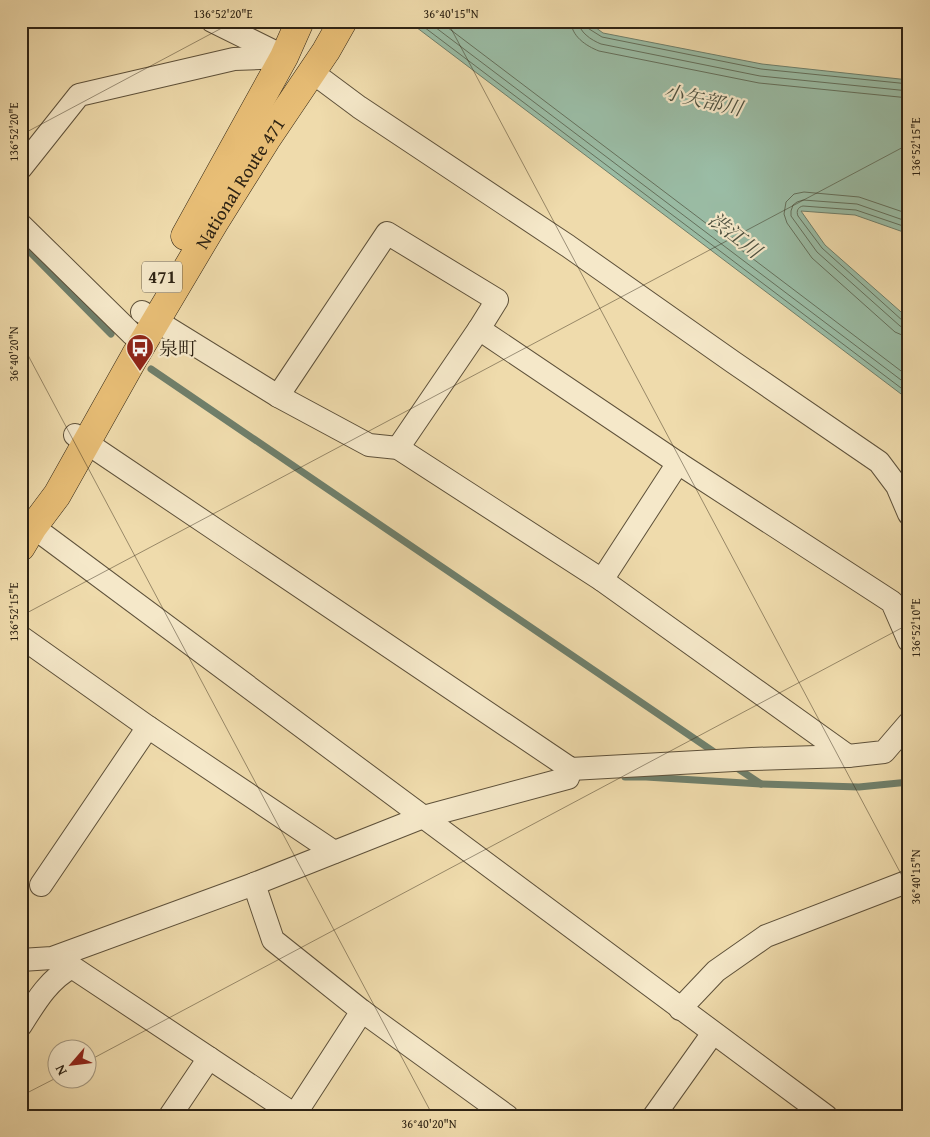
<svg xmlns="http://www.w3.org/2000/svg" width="930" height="1137" font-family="'Gentium Book Plus','Noto Serif JP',serif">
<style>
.water{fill:#9abca5;stroke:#6f7f6b}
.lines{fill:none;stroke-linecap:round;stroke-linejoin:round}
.shore{stroke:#64705c;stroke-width:1}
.stream{stroke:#6f7f6b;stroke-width:7}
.minor-casing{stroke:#5e513a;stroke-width:24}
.highway-casing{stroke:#2e2314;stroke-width:29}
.minor{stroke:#f5e8c9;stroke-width:22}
.highway{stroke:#e8be76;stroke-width:28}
.ticks{fill:none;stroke:#2e2314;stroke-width:1;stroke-opacity:0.45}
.labels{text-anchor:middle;stroke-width:4.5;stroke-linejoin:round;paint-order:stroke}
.shield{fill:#f5e8c9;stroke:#6a5e4a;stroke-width:1}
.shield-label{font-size:18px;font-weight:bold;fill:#2e2314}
.street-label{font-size:19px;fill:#2e2314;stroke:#f5e8c9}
.poi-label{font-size:19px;fill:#2e2314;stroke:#f5e8c9;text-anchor:start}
.water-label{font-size:20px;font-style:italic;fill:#4e5140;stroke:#f5e8c9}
.neatline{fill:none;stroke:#2e2314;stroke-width:2}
.ticks-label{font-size:12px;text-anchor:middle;fill:#2e2314}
</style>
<rect width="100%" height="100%" fill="#efdbac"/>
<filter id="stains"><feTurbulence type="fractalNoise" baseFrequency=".004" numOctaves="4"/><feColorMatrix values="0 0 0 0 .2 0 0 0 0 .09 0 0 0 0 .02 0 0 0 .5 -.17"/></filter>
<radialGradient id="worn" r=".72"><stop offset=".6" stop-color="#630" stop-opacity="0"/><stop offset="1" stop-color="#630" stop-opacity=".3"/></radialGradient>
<path class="water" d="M408 21H587L603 33 762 64 909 80V234L855 215 801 211 825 245 909 319V400Z"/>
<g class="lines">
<g class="shore">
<path d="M416 21 909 394"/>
<path d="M427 21 909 386"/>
<path d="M439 21 909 377"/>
<path d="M571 21C571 36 586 46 599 51L759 83 909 98"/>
<path d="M578 21C579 32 591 40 601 44L760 76 909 91"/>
<path d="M585 21 586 27 602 37 761 69 909 84"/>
<path d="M909 214 859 197 804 192 794 194 786 202 784 214 787 223 812 258 895 332 902 335 909 336"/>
<path d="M909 222 857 204 803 200 797 202 793 205 791 211V216L817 252 900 326 904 328 909 329"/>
<path d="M909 228 856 210 803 206C798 207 796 211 798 216L822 248 903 321 909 322"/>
</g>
<g class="stream">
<path d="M21 243 111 334"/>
<path d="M151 369 717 754"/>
<path d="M734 766 761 784"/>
<path d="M625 777H646L761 784 859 787 909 782"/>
</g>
<defs>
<g id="minor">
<path d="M212 21 281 55"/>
<path d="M312 72 359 107 568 246 733 362 879 462 897 486 909 514"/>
<path d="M21 168 79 95 234 59 284 57"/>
<path d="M21 225 131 333 143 343"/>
<path d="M142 312 278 396 369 445 398 448 602 580 848 756"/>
<path d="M479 329 678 463 892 602 909 641"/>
<path d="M278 396 387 233 497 300 479 329 398 448"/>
<path d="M75 435 571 769 752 759 848 756 884 752 909 723"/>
<path d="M21 518 826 1116"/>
<path d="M602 580 678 463"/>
<path d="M21 637 148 727 334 852"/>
<path d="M254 884 273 940 362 1011 507 1116"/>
<path d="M41 885 148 727"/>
<path d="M21 960 52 958 254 884 423 817 568 778 571 769"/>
<path d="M680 1009 716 971 766 936 909 881"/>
<path d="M21 1025C35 1003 49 979 72 967L295 1115"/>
<path d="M170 1116 209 1058"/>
<path d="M294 1116 362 1011"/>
<path d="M654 1116 713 1033"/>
</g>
<g id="highway">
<path d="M185 236 284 57 300 21"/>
<path id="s1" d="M21 547 33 527 57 495 135 356 214 223 266 140 326 51 343 21"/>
</g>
</defs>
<use href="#minor" class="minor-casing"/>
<use href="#highway" class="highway-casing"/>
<use href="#minor" class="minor"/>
<use href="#highway" class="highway"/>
</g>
<path class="ticks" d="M447 21 909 889M21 135 235 21M21 342 433 1116M21 616 909 144M88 1061 909 624M21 1096 58 1077M888 1116 909 1105"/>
<defs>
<symbol id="bus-pin" viewBox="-11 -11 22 30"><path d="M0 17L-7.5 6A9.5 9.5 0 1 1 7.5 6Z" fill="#8f2418" stroke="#f5e8c9"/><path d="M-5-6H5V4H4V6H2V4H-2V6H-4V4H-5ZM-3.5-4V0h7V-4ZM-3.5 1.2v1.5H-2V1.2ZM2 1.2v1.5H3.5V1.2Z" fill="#fff"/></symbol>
</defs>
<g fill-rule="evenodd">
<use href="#bus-pin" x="124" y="332" width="32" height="43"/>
</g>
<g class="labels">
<rect class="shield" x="142" y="261.5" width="40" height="31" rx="4"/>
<g class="shield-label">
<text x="162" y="283">471</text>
</g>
<g class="street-label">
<text dy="7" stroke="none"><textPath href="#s1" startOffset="425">National Route 471</textPath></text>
</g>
<g class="poi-label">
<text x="159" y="355">泉町</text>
</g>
<g class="water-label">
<text transform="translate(703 100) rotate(13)" y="7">小矢部川</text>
<text transform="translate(735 235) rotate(38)" y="7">渋江川</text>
</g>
</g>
<rect width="930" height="1137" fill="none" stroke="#efdbac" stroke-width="55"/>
<g transform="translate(72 1064) rotate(242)"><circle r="24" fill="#f5e8c9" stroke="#a59981"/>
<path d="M0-4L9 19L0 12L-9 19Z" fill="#8f2418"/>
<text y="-8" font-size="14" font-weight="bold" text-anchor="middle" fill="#2e2314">N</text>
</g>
<rect x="28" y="28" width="874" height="1082" class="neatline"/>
<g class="ticks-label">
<text x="223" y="18">136°52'20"E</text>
<text x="451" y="18">36°40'15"N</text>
<text transform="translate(14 132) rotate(-90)" y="4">136°52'20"E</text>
<text transform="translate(916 147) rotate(-90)" y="4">136°52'15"E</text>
<text transform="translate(14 354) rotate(-90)" y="4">36°40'20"N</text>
<text transform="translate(14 612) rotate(-90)" y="4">136°52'15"E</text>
<text transform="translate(916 628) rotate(-90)" y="4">136°52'10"E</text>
<text transform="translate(916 877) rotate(-90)" y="4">36°40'15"N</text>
<text x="429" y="1128">36°40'20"N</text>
</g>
<rect width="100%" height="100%" filter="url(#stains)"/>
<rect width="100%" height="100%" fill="url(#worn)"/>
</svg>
